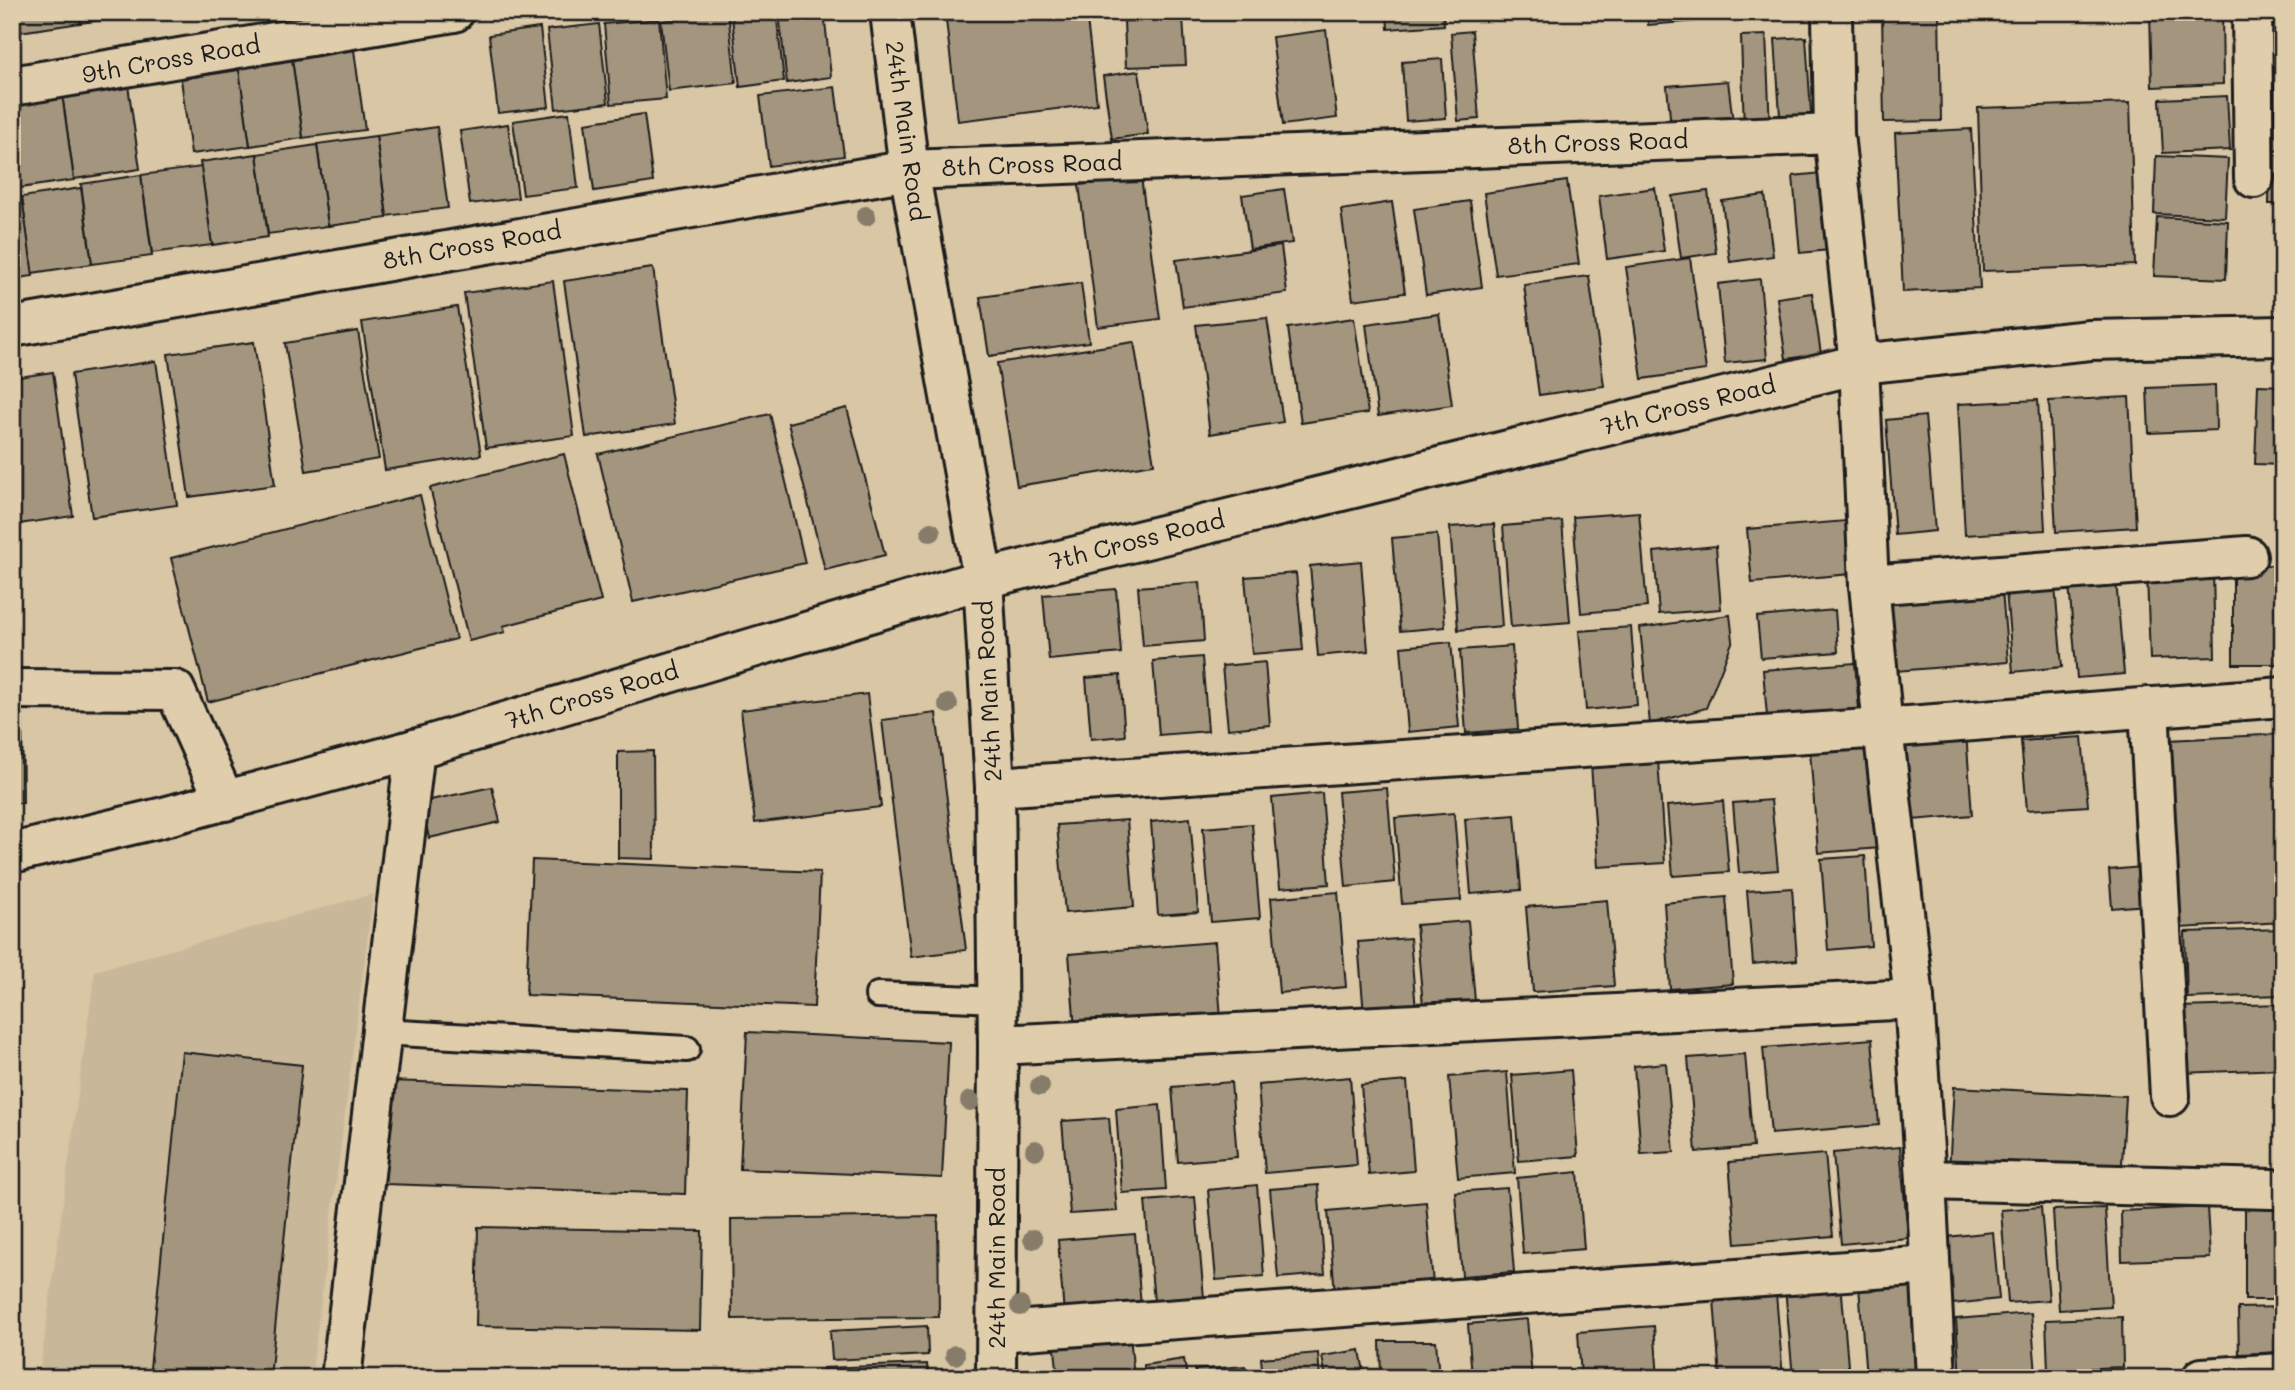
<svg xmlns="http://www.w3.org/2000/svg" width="2295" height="1390" font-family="Mali,sans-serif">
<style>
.built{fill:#c8b899}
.building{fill:#a4967e;stroke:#1c1c1c;stroke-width:2}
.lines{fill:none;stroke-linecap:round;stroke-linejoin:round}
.lane-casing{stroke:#1c1c1c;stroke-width:30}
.street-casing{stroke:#1c1c1c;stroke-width:44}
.secondary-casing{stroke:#1c1c1c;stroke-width:44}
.lane{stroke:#e0cdab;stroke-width:24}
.street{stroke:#e0cdab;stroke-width:38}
.secondary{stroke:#e0cdab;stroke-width:38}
.tree{fill:#867c69}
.labels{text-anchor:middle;stroke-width:5;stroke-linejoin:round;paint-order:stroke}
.street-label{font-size:24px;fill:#1c1c1c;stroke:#e0cdab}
</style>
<rect width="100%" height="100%" fill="#d8c6a5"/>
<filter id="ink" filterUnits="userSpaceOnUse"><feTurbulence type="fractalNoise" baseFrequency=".0143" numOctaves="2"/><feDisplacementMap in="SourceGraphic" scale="14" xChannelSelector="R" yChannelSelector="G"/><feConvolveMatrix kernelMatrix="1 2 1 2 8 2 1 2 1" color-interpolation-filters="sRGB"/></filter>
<g filter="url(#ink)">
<path class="built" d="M373 894 311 1378H39L95 971Z"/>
<g class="building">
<path d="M16 12H79L81 23 19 32Z"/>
<path d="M79 12H144L145 14 81 23Z"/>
<path d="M728 12 736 83 669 91 661 21Z"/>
<path d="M776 12 784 81 740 87 732 17Z"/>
<path d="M787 12H824L831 77 787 83 779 13Z"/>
<path d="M945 12H1086L1097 104 958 121Z"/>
<path d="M1387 12H1443L1444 25 1388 29Z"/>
<path d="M1647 12H1722V19L1648 25Z"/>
<path d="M1882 12H1939L1941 121 1884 122Z"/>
<path d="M2150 12H2222L2223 84 2152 87Z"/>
<path d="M2273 12H2283V26H2272Z"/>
<path d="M1183 18 1186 65 1126 67 1124 21Z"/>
<path d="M659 19 666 99 611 104 604 24Z"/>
<path d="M599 24 608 103 556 109 547 30Z"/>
<path d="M540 28 549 107 498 113 489 35Z"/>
<path d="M1326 30 1337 118 1283 125 1272 37Z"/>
<path d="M1472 31 1479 119 1458 121 1451 33Z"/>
<path d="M2262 33H2283V87L2260 86Z"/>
<path d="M1766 35 1770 128 1744 129 1741 36Z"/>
<path d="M1806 37 1812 128 1781 131 1775 39Z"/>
<path d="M354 50 365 130 303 138 292 59Z"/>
<path d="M292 59 303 138 250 146 238 66Z"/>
<path d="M1442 59 1446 118 1406 121 1402 62Z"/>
<path d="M239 70 250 146 191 154 181 79Z"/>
<path d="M1139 71 1148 134 1112 139 1103 76Z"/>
<path d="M1728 81 1734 131 1672 137 1667 86Z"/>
<path d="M128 85 140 169 74 179 62 94Z"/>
<path d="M835 87 844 156 769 166 760 96Z"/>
<path d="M2267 87 2283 88V151L2264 150Z"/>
<path d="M62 94 74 180 20 188 12 134V101Z"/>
<path d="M2227 96 2230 150 2163 153 2160 99Z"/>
<path d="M2130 103 2135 265 1983 271 1978 108Z"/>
<path d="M569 113 578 188 523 195 513 121Z"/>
<path d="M644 114 653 182 594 191 585 123Z"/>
<path d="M508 124 518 198 470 204 460 131Z"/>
<path d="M437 127 448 208 387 216 376 136Z"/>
<path d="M1971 129 1980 288 1903 292 1895 133Z"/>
<path d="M12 134 20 188 12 189Z"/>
<path d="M376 136 387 218 328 226 317 144Z"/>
<path d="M317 145 328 226 268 234 257 154Z"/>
<path d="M257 154 268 237 212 245 200 162Z"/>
<path d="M2270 155H2283V204H2269Z"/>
<path d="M2156 156 2228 159 2225 217 2154 214Z"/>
<path d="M201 167 212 245 152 253 141 175Z"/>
<path d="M1822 173 1829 250 1800 253 1793 176Z"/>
<path d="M141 175 152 256 92 264 81 184Z"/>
<path d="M1141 177 1160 319 1098 327 1079 185Z"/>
<path d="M1567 181 1579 264 1496 275 1484 193Z"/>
<path d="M81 188 92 264 32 273 22 197Z"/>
<path d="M1655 188 1664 251 1607 259 1599 196Z"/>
<path d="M1284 189 1292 243 1250 249 1242 195Z"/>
<path d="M1708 191 1716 253 1681 258 1672 196Z"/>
<path d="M1765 195 1773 256 1730 262 1722 201Z"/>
<path d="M22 197 33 276 12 279V198Z"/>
<path d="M1470 201 1482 287 1426 295 1414 209Z"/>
<path d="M1392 202 1405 293 1353 300 1341 210Z"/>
<path d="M2157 217 2228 221 2226 279 2154 276Z"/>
<path d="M1281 246 1287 293 1183 307 1176 260Z"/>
<path d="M1690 258 1706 370 1642 379 1626 267Z"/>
<path d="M653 268 675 424 586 437 564 281Z"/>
<path d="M1589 276 1604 386 1539 395 1524 285Z"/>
<path d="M1760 279 1767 359 1725 363 1718 284Z"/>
<path d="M553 281 574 436 486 448 464 293Z"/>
<path d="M1081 283 1089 342 989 356 980 297Z"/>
<path d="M1812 293 1821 354 1786 359 1777 298Z"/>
<path d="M457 307 481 455 385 470 362 322Z"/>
<path d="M1439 314 1452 405 1378 416 1366 324Z"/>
<path d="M1267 318 1283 422 1210 434 1196 325Z"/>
<path d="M1354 318 1368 413 1301 423 1288 328Z"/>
<path d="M358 331 379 459 306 471 285 343Z"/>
<path d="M254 342 275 485 189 497 168 354Z"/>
<path d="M1134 342 1154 464 1017 486 997 363Z"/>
<path d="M156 361 177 505 92 517 71 374Z"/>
<path d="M53 372 73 516 12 525V378Z"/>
<path d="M2215 385 2216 430 2149 433 2147 388Z"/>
<path d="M2258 385 2283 386V465L2255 464Z"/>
<path d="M2129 397 2136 527 2056 532 2049 401Z"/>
<path d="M2038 400 2045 530 1965 535 1958 404Z"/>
<path d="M847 408 885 555 825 570 788 423Z"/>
<path d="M770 414 805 563 633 602 598 454Z"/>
<path d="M1925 416 1935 531 1895 535 1886 420Z"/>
<path d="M564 454 601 601 503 626 505 632 469 641 430 488Z"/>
<path d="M420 495 456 639 208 702 171 558Z"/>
<path d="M1639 512 1647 607 1581 613 1573 517Z"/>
<path d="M1562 521 1570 622 1511 627 1503 526Z"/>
<path d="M1846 521 1851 574 1752 583 1747 529Z"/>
<path d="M1494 524 1502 626 1458 630 1450 527Z"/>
<path d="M1437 534 1445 627 1400 631 1392 538Z"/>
<path d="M1716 546 1721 609 1659 614 1654 552Z"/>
<path d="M1361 561 1368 651 1318 656 1310 566Z"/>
<path d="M2283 565V664H2233V566Z"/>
<path d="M2213 571 2215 657 2150 659 2147 574Z"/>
<path d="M1296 573 1303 650 1252 654 1245 577Z"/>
<path d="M2116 580 2124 674 2077 678 2069 584Z"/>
<path d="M1200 582 1204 641 1143 646 1138 587Z"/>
<path d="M2055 587 2062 667 2013 672 2006 591Z"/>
<path d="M1116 589 1121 653 1049 660 1043 595Z"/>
<path d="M2002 590 2008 662 1883 672 1877 600Z"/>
<path d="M1835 610 1838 652 1761 658 1757 617Z"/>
<path d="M1730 615 1733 640 1706 708 1650 724 1640 628Z"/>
<path d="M1631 627 1637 705 1586 710 1579 631Z"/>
<path d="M1451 642 1459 727 1408 732 1401 647Z"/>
<path d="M1512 646 1518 729 1466 733 1460 650Z"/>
<path d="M1202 657 1208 731 1159 735 1153 661Z"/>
<path d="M1265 662 1270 725 1228 729 1222 666Z"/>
<path d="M1855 663 1859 709 1767 716 1763 670Z"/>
<path d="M1120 675 1125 736 1091 739 1086 678Z"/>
<path d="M867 694 881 807 755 823 741 710Z"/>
<path d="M936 713 966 950 911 957 882 720Z"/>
<path d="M12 715H22L23 803H12Z"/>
<path d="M1966 732 1972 815 1912 820 1905 737Z"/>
<path d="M2283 734V922L2180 928 2169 740Z"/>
<path d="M2082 737 2088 806 2027 810 2021 741Z"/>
<path d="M1871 746 1880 848 1818 853 1810 751Z"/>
<path d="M653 751 654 859 618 858V752Z"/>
<path d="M1658 760 1665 863 1598 867 1591 764Z"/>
<path d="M492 787 500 822 429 838 421 802Z"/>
<path d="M1387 788 1395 882 1346 887 1338 792Z"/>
<path d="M1322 793 1329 884 1280 888 1272 798Z"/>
<path d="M1771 800 1778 870 1739 873 1733 803Z"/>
<path d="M1723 801 1729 872 1673 876 1667 806Z"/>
<path d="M1454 813 1461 900 1402 904 1395 818Z"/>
<path d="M1515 815 1521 890 1471 894 1465 819Z"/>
<path d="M1190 818 1198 912 1158 915 1151 822Z"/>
<path d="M1127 820 1134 907 1065 913 1057 825Z"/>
<path d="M1252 824 1260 918 1211 922 1203 828Z"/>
<path d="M1865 856 1871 946 1828 950 1821 859Z"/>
<path d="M532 860 820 872 814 1007 526 995Z"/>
<path d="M2142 867 2146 905 2112 908 2109 870Z"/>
<path d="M1792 888 1797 960 1753 964 1747 891Z"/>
<path d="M1338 892 1346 987 1279 993 1271 898Z"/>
<path d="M1726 897 1733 984 1670 989 1664 903Z"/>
<path d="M1607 900 1614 986 1533 992 1526 907Z"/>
<path d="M1468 921 1475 1001 1423 1006 1416 925Z"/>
<path d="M2283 929V995L2187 998 2185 932Z"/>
<path d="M1410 938 1416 1010 1364 1015 1358 942Z"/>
<path d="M1215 942 1221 1018 1075 1029 1069 954Z"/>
<path d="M2283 1004V1069L2181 1073 2179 1007Z"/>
<path d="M747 1032 949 1042 942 1178 740 1169Z"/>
<path d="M1872 1039 1879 1125 1771 1134 1763 1048Z"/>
<path d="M182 1052 302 1065 270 1378H149Z"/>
<path d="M1745 1054 1753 1147 1696 1152 1688 1058Z"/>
<path d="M1666 1063 1674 1152 1641 1154 1634 1066Z"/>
<path d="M1571 1070 1578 1156 1519 1161 1512 1075Z"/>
<path d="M1507 1072 1515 1173 1458 1178 1449 1077Z"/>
<path d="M1350 1077 1357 1165 1265 1173 1258 1085Z"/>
<path d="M389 1081 688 1091 685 1194 385 1184Z"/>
<path d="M1407 1081 1414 1171 1369 1175 1361 1085Z"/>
<path d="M1231 1082 1237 1157 1178 1162 1172 1087Z"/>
<path d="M1954 1087 2126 1096 2121 1180 1949 1171Z"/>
<path d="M1160 1105 1166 1190 1122 1193 1116 1109Z"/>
<path d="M1109 1118 1117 1211 1070 1214 1062 1121Z"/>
<path d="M1900 1147 1908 1238 1841 1244 1833 1153Z"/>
<path d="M1825 1154 1833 1236 1736 1244 1729 1162Z"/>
<path d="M1578 1172 1584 1249 1523 1254 1517 1178Z"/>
<path d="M1257 1185 1264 1276 1216 1280 1208 1190Z"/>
<path d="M1318 1185 1325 1274 1278 1278 1270 1189Z"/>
<path d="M1507 1188 1514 1272 1462 1276 1455 1192Z"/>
<path d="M1195 1197 1204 1298 1154 1302 1145 1201Z"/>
<path d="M1426 1202 1433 1284 1335 1293 1328 1211Z"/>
<path d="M2041 1207 2049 1300 2008 1303 2001 1210Z"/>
<path d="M2207 1207 2210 1258 2122 1261 2121 1211Z"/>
<path d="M2105 1208 2111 1307 2059 1310 2053 1210Z"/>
<rect x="2245" y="1209" width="38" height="91"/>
<path d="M938 1216 939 1317 732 1319 731 1219Z"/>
<path d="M478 1227 702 1231 700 1330 476 1326Z"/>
<path d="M1993 1232 1999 1299 1953 1304 1947 1237Z"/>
<path d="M1135 1234 1141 1307 1064 1314 1058 1240Z"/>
<path d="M1917 1280 1925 1378H1866L1859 1286Z"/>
<path d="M1841 1282 1849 1378H1793L1785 1287Z"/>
<path d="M1776 1294 1783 1378H1720L1714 1299Z"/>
<path d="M2283 1307V1352L2239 1354 2238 1308Z"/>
<path d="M2031 1313 2036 1374 1960 1378 1956 1319Z"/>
<path d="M2122 1317 2123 1367 2048 1370 2046 1320Z"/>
<path d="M1527 1319 1532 1378H1472L1468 1324Z"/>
<path d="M927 1326 928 1355 832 1360 830 1331Z"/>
<path d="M1654 1326 1658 1378H1581L1578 1332Z"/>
<path d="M1130 1334 1134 1378H1058L1054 1340Z"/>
<path d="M1380 1341H1436L1439 1378H1381Z"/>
<path d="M1360 1350 1365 1378H1326L1322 1356Z"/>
<path d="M1318 1353 1320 1378H1263L1261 1358Z"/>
<path d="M1184 1359 1187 1378H1145L1144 1365Z"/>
<path d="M927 1364 928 1378H823V1368Z"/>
<path d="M1245 1366 1246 1378H1195V1370Z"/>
</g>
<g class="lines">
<defs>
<g id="lane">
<path d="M878 995 998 1000"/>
<path d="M381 1032 687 1049"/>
</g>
<g id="street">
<path d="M2252 12 2254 178"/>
<path d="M1832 14 1834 134"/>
<path d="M12 86 454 12"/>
<path d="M12 327 909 170 1834 134 1859 364 1869 585 1883 728 1914 999 1926 1180 1936 1378"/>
<path d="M1869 585 2247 556"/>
<path d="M12 689 175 690 225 801"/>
<path d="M2149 707 2170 1096"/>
<path d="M995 787 1883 728 2283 697"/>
<path d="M998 1045 1914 999"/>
<path d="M1926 1180 2272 1189"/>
<path d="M998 1332 1930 1265"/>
<path d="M341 1378 415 749"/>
<path d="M2202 1378 2283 1373"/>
</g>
<g id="secondary">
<path d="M890 12 909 170 983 579 995 787 998 1045 996 1378"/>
<path d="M12 853 160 818 415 749 983 579 1859 364 2090 340 2283 336"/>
</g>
</defs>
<use href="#lane" class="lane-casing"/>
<use href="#street" class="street-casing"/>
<use href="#secondary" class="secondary-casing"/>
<use href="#lane" class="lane"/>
<use href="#street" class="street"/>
<use href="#secondary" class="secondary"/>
</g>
<g class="tree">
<circle cx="866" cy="216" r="10"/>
<circle cx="931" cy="532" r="10"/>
<circle cx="948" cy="704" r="10"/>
<circle cx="1040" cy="1086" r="10"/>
<circle cx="970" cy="1101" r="10"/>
<circle cx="1035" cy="1150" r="10"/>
<circle cx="1033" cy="1239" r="10"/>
<circle cx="1020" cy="1306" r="10"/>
<circle cx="955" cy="1355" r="10"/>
</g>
</g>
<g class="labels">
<g class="street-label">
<text transform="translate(171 60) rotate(-10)" y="8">9th Cross Road</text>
<text transform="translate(906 131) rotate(82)" y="8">24th Main Road</text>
<text transform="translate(1598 143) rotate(-2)" y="8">8th Cross Road</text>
<text transform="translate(1032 165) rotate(-2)" y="8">8th Cross Road</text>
<text transform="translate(472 246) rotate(-10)" y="8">8th Cross Road</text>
<text transform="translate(1688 406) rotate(-14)" y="8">7th Cross Road</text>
<text transform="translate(1137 541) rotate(-14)" y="8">7th Cross Road</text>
<text transform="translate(989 691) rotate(-93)" y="8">24th Main Road</text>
<text transform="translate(592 696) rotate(-17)" y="8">7th Cross Road</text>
<text transform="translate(997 1258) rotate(-90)" y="8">24th Main Road</text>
</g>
</g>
<rect width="2295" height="1390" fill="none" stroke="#e0cdab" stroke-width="42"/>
<rect x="21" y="21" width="2253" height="1348" fill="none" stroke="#1c1c1c" stroke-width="2.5" filter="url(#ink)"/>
</svg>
